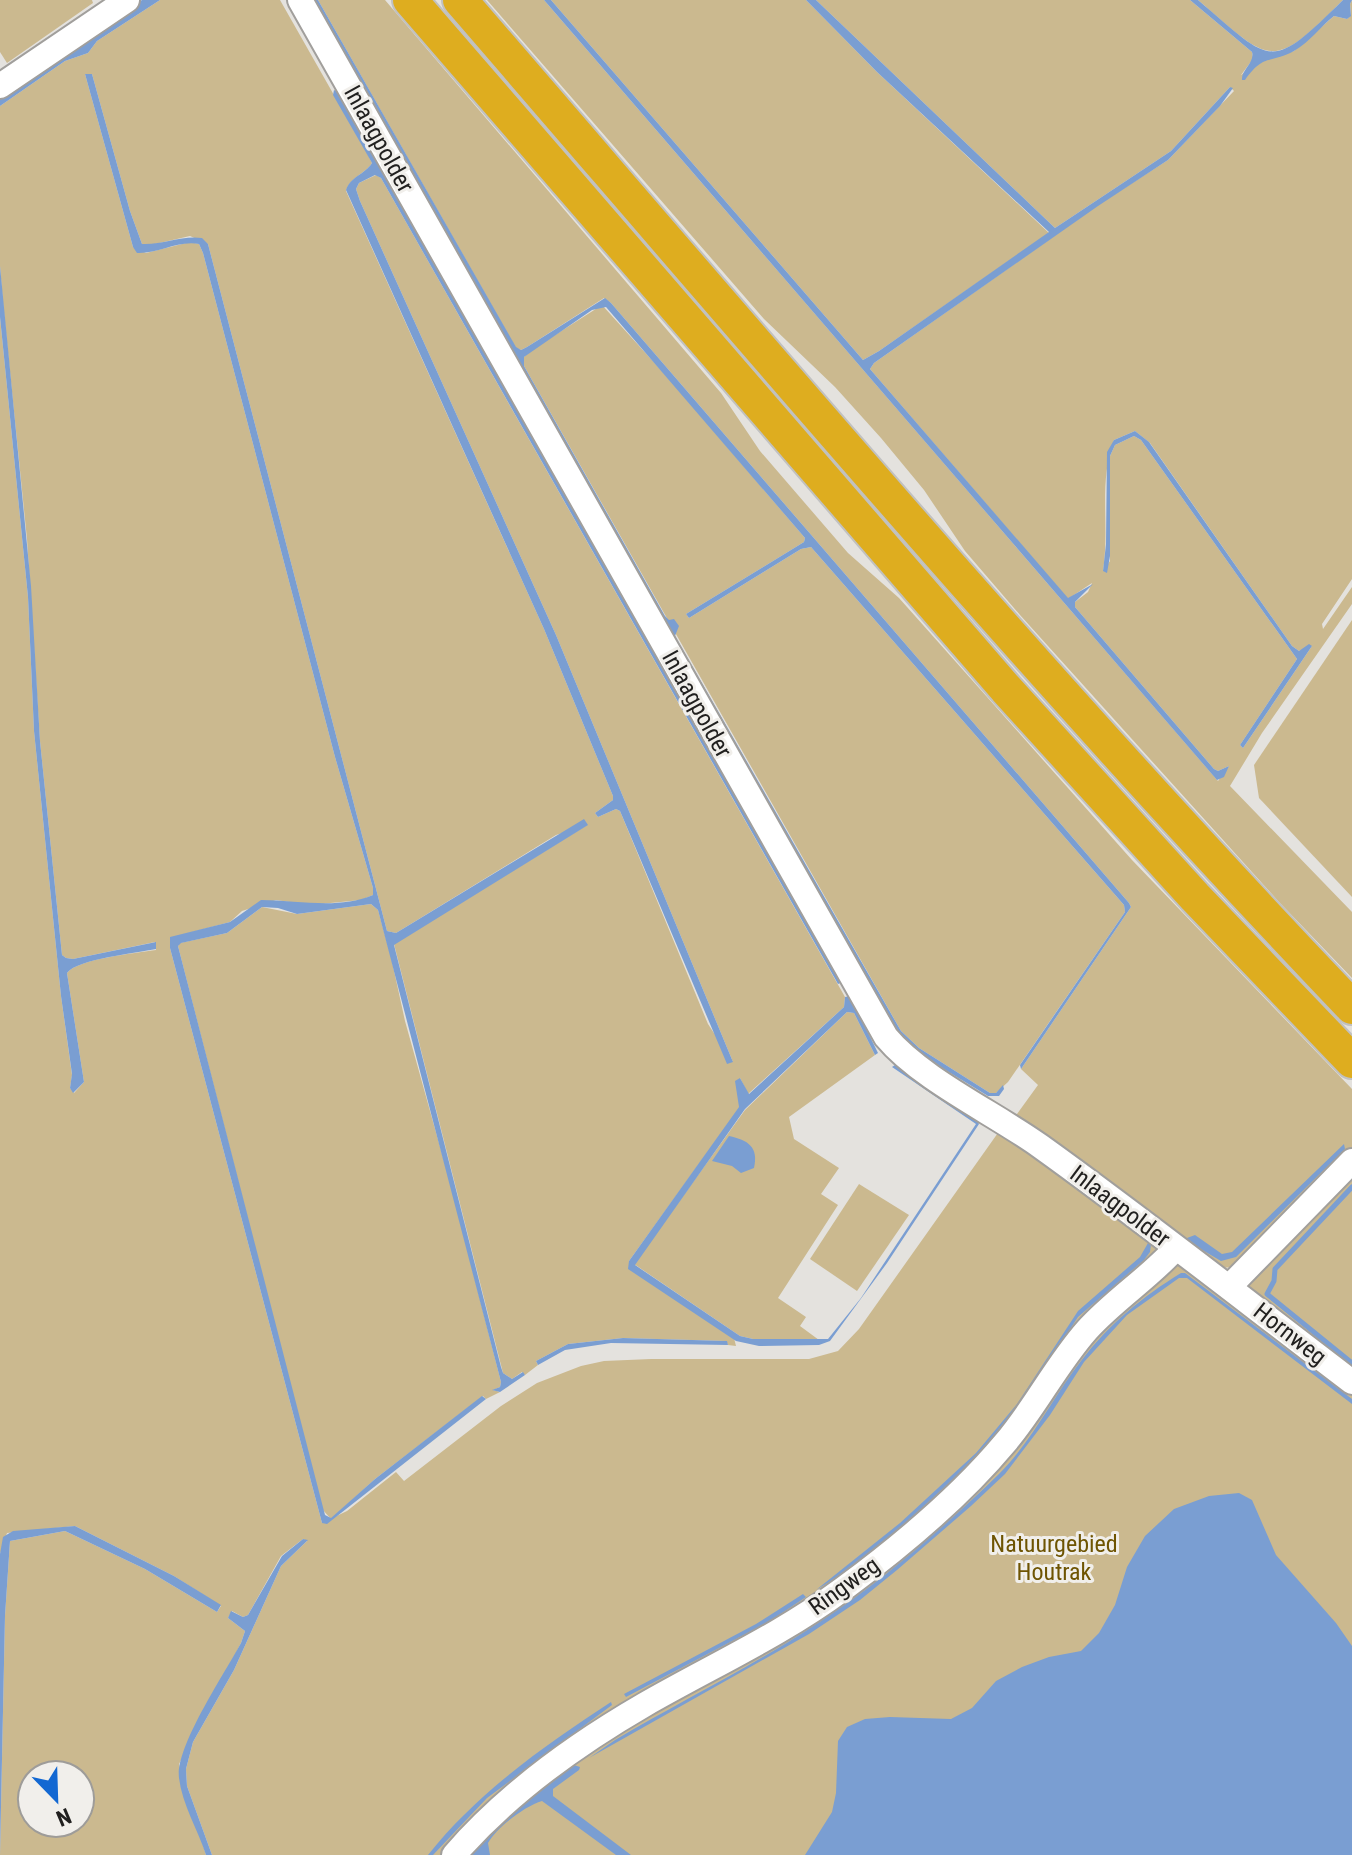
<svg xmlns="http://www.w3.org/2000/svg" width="1352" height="1855" font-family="'Roboto Condensed',sans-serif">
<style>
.green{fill:#cbb98f;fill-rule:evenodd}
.water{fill:#7a9ed2}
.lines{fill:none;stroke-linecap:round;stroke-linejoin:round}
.stream{stroke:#7a9ed2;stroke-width:5}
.minor-casing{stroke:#a19f9c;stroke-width:28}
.highway-casing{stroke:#c1c1c0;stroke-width:38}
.minor{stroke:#fff;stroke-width:24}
.highway{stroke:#dead1f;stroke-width:34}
.labels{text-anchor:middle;stroke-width:6;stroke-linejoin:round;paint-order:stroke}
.street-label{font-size:24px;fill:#21201f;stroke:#f1efeb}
.park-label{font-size:24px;fill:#6e5402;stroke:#f1efeb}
</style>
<rect width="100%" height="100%" fill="#e4e2de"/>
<g class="green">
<path d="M0 0H92L93 3 7 63 0 52Z"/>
<path d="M160 0H280L368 155 372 163C364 175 351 176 346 191L544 629 613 796V800L595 813 598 817 616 809 620 811 708 1024 733 1062 556 635 360 201 356 189 359 183 376 175 381 178 845 997 844 1007 748 1094 740 1078V1107L629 1261 734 1338 736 1346 728 1345 726 1341 623 1338 568 1344 536 1361 538 1365 525 1375 522 1372 512 1379 503 1373 394 944 587 825 556 835 396 933 387 931 208 244 190 236 155 244H142L130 211 92 74H85L133 247 146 253 190 242 199 244 203 253 335 757 373 888V895L361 900 310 905 276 900 242 911 230 922 170 938V948L322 1523 347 1511 396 1472 404 1481 501 1406 537 1383 581 1366 604 1361 651 1359H809L838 1351 859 1329 1000 1130 1056 1170 1177 1266 1182 1265 1352 1390V1855H212L187 1786 186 1769 193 1742 234 1670 281 1566 307 1541 303 1539 281 1556 248 1615 243 1617 232 1611 228 1618 245 1631 241 1643 179 1764 206 1855H0L5 1616 10 1541 65 1531 145 1569 217 1612 221 1606 174 1576 75 1526 7 1533 0 1554V317L28 597 34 731 61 996 72 1075 70 1088 74 1093 84 1082 67 973C77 959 136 953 156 950L155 942 73 959 66 958 62 955 40 741 27 539 3 303 0 266V106L65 61 88 53 97 41ZM32 1775H80V1823H32Z"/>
<path d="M318 0H385L721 393 760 451 848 553 899 598 1132 860 1352 1089V1151L1235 1267 1220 1268 1017 1118V1114L1038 1085 1021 1069 1131 907 1129 903 611 303 604 298 527 347 521 350 516 348Z"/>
<path d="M487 0H544L1218 781 1229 766 1218 771 1214 769 1075 607V602L1088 592 1092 583 1068 599 870 369 874 363 1098 205 1168 160 1234 91 1230 87 1171 151 1055 228 816 0H1190L1252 52 1253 59 1241 75 1259 62 1294 51 1334 16 1347 19 1351 15 1350 4 1352 0V579L1322 624 1323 629 1352 587V604L1262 733 1230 786 1352 912V978L1279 902 1020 615 965 551 924 490 881 438 835 387 764 319ZM1135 431 1150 443 1292 646 1299 651 1312 646 1243 748 1240 745 1242 742 1297 659 1141 440 1134 436 1115 445 1110 456V561L1103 571C1110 525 1098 484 1114 440Z"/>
<path d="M551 0H806L877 72 1049 233 879 351 863 360Z"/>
<path d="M1198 0H1343C1271 73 1271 63 1198 0Z"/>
<path d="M602 305 670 380 805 538 804 542 686 614 689 618 801 549 811 547 1124 905 1125 912 1008 1082 996 1093H990L919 1048 901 1031 524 366V357L530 351Z"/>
<path d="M1352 620V897L1259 798 1254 765Z"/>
<path d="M371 904 378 910 391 957 405 1021 452 1190 501 1382 500 1387 493 1390 500 1392 486 1399 483 1396 375 1479 331 1519 322 1509 178 946 180 943 227 933 262 907 297 914Z"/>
<path d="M847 1012 854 1013 875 1055 789 1117 794 1139 839 1168 821 1194 838 1205 778 1298 806 1317 800 1326 819 1340 753 1339 740 1336 634 1264 745 1110Z"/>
<path d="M1352 1170V1373L1247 1289V1285Z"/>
<path d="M859 1184 909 1215 857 1291 810 1259Z"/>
</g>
<g class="water">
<path d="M142 0H160L97 41 88 53 65 61 0 106V98Z"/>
<path d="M312 0H318L516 347 521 350 527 347 605 298 611 303 1129 903 1131 907 1021 1069 1020 1065 1125 912 1124 905 811 547 801 549 689 618 686 614 804 542 805 538 606 307 592 310 524 357V366L665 616 669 620 674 619 679 626 675 636 901 1031 919 1048 990 1093H996L1003 1085 1004 1089 999 1096H988L916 1052 898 1036Z"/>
<path d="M544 0H551L863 360 879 351 1049 232 877 72 806 0H816L1055 228 1171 151 1230 87 1233 88 1220 106 1168 160 1098 206 874 363 870 369 1068 598 1093 584 1075 602V607L1214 769 1218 771 1229 766 1224 777 1217 780Z"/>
<path d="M1190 0H1198C1273 64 1269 73 1343 0H1352L1350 4 1351 16 1347 19 1334 16C1320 27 1310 42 1294 51 1270 64 1264 53 1245 80H1242C1241 70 1255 63 1252 52Z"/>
<path d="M85 74H92L130 211 142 244C163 245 182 235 202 238L208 244 387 931 396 933 584 819 588 825 394 945 501 1367 503 1373 512 1379 523 1372 525 1375 500 1392 492 1390 500 1387 501 1382 378 910 371 904 297 914 278 908 262 907 227 933 181 943 178 946 325 1515 331 1518 375 1479 482 1396 486 1399 327 1524 322 1523 170 948V937L230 922 261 900C299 900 337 910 373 895V888L335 757 203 253 199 244C178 240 158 254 137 253L133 247Z"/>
<path d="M334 90 340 93 843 982 838 984 381 178 375 175 359 183 356 189 360 201 556 635 733 1062 727 1064 620 811 616 809 598 817 595 813 613 800V796L544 629 346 190C351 176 364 175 372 163L333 95Z"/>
<path d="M0 266 31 586 40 741 62 955 66 958 73 959 156 942V949C137 953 77 959 67 973L84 1082 73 1093 70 1088 72 1074 61 996 34 731 28 597 0 317Z"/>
<path d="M1135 431 1149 442 1292 646 1299 651 1309 644 1312 646 1243 748 1240 745 1242 742 1297 659 1141 440 1134 436 1115 445 1110 456V556L1107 573 1103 571 1106 544 1107 452 1114 440Z"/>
<path d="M850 996 878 1053 875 1055 854 1013 847 1012 745 1109 635 1265 740 1336 753 1339H828L861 1298 976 1124 892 1067 895 1065 977 1120 979 1124 887 1263 830 1341 819 1345 759 1346 736 1341 628 1269 629 1261 739 1107 735 1081 740 1078 749 1094 844 1007 845 997Z"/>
<path d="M729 1136C748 1140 759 1147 754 1168L741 1173 732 1166 712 1161Z"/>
<path d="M1344 1144 1345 1149 1236 1257 1221 1261 1187 1241V1238L1195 1235 1222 1254 1232 1252Z"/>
<path d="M1148 1243 1151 1244 1150 1252 1144 1260 1078 1317 1014 1414 979 1456 890 1537 839 1576 816 1590 900 1523 976 1453 1017 1404 1078 1311 1140 1257Z"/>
<path d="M1181 1273H1185L1352 1399V1404L1187 1278H1179L1127 1315 1084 1362 1050 1415 1005 1474 971 1506 897 1570 860 1600 809 1634 589 1758 615 1740C683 1700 755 1665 821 1621 885 1579 944 1527 999 1474 1033 1440 1052 1398 1081 1361 1109 1324 1142 1297 1181 1273Z"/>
<path d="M623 1338 727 1341 728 1345 611 1343 565 1350 538 1365 536 1361 568 1344Z"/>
<path d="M1239 1493 1252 1500 1276 1555 1336 1623 1352 1646V1855H805L832 1812 836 1793 838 1741 847 1727 865 1719 890 1717 951 1719 972 1708 996 1681 1022 1667 1049 1657 1081 1651 1099 1633 1115 1605 1127 1567 1145 1536 1174 1509 1209 1496Z"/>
<path d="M75 1526 174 1576 221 1605 217 1612 145 1569 65 1531 10 1541 5 1616 0 1855V1554L3 1537 13 1531Z"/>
<path d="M303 1539 308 1540 281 1566 234 1670 193 1742 186 1769 187 1786 212 1855H206C198 1830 182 1804 179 1778 175 1747 225 1673 241 1643L245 1631 228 1618 231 1611 243 1617 248 1615 282 1556Z"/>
<path d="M803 1594 806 1597 770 1621 626 1697 624 1694 756 1624Z"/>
<path d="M611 1702 612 1705 487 1798 433 1855H428C478 1792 544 1746 611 1702Z"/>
<path d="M574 1765 580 1767 579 1770 553 1789V1796L631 1855H616L542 1801C525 1806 497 1827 488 1843L490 1855H468L518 1808Z"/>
</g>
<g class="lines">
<path class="stream" d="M1352 1187 1275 1269 1274 1281 1267 1294 1352 1363"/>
<defs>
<g id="minor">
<path d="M300 0 886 1037C921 1079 994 1113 1040 1146 1146 1222 1248 1303 1352 1382"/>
<path d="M0 86 127 0"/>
<path d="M1229 1287 1352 1161"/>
<path d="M454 1855C506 1795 575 1745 644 1705 710 1667 781 1635 843 1589 900 1547 959 1498 1005 1443 1035 1408 1056 1365 1087 1330 1114 1300 1149 1278 1176 1248"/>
</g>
<g id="highway">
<path d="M410 0 1006 689 1195 897 1352 1061"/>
<path d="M460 0C753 339 1042 682 1352 1007"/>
</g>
</defs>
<use href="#minor" class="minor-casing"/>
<use href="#highway" class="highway-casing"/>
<use href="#minor" class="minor"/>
<use href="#highway" class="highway"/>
</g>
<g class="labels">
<g class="street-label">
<text transform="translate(379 139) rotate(61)" y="8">Inlaagpolder</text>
<text transform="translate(697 704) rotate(61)" y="8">Inlaagpolder</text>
<text transform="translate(1120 1206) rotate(37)" y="8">Inlaagpolder</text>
<text transform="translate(1290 1334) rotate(38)" y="8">Hornweg</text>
<text transform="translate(844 1586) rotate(-36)" y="8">Ringweg</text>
</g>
<g class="park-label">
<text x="1054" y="1552">Natuurgebied<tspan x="1054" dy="28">Houtrak</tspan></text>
</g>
</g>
<g transform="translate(56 1799) rotate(157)"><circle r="38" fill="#f1efeb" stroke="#9e9c99" stroke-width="2"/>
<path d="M0-6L14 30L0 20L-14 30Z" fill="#1368d2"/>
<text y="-12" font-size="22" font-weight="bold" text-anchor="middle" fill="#21201f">N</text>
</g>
</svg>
